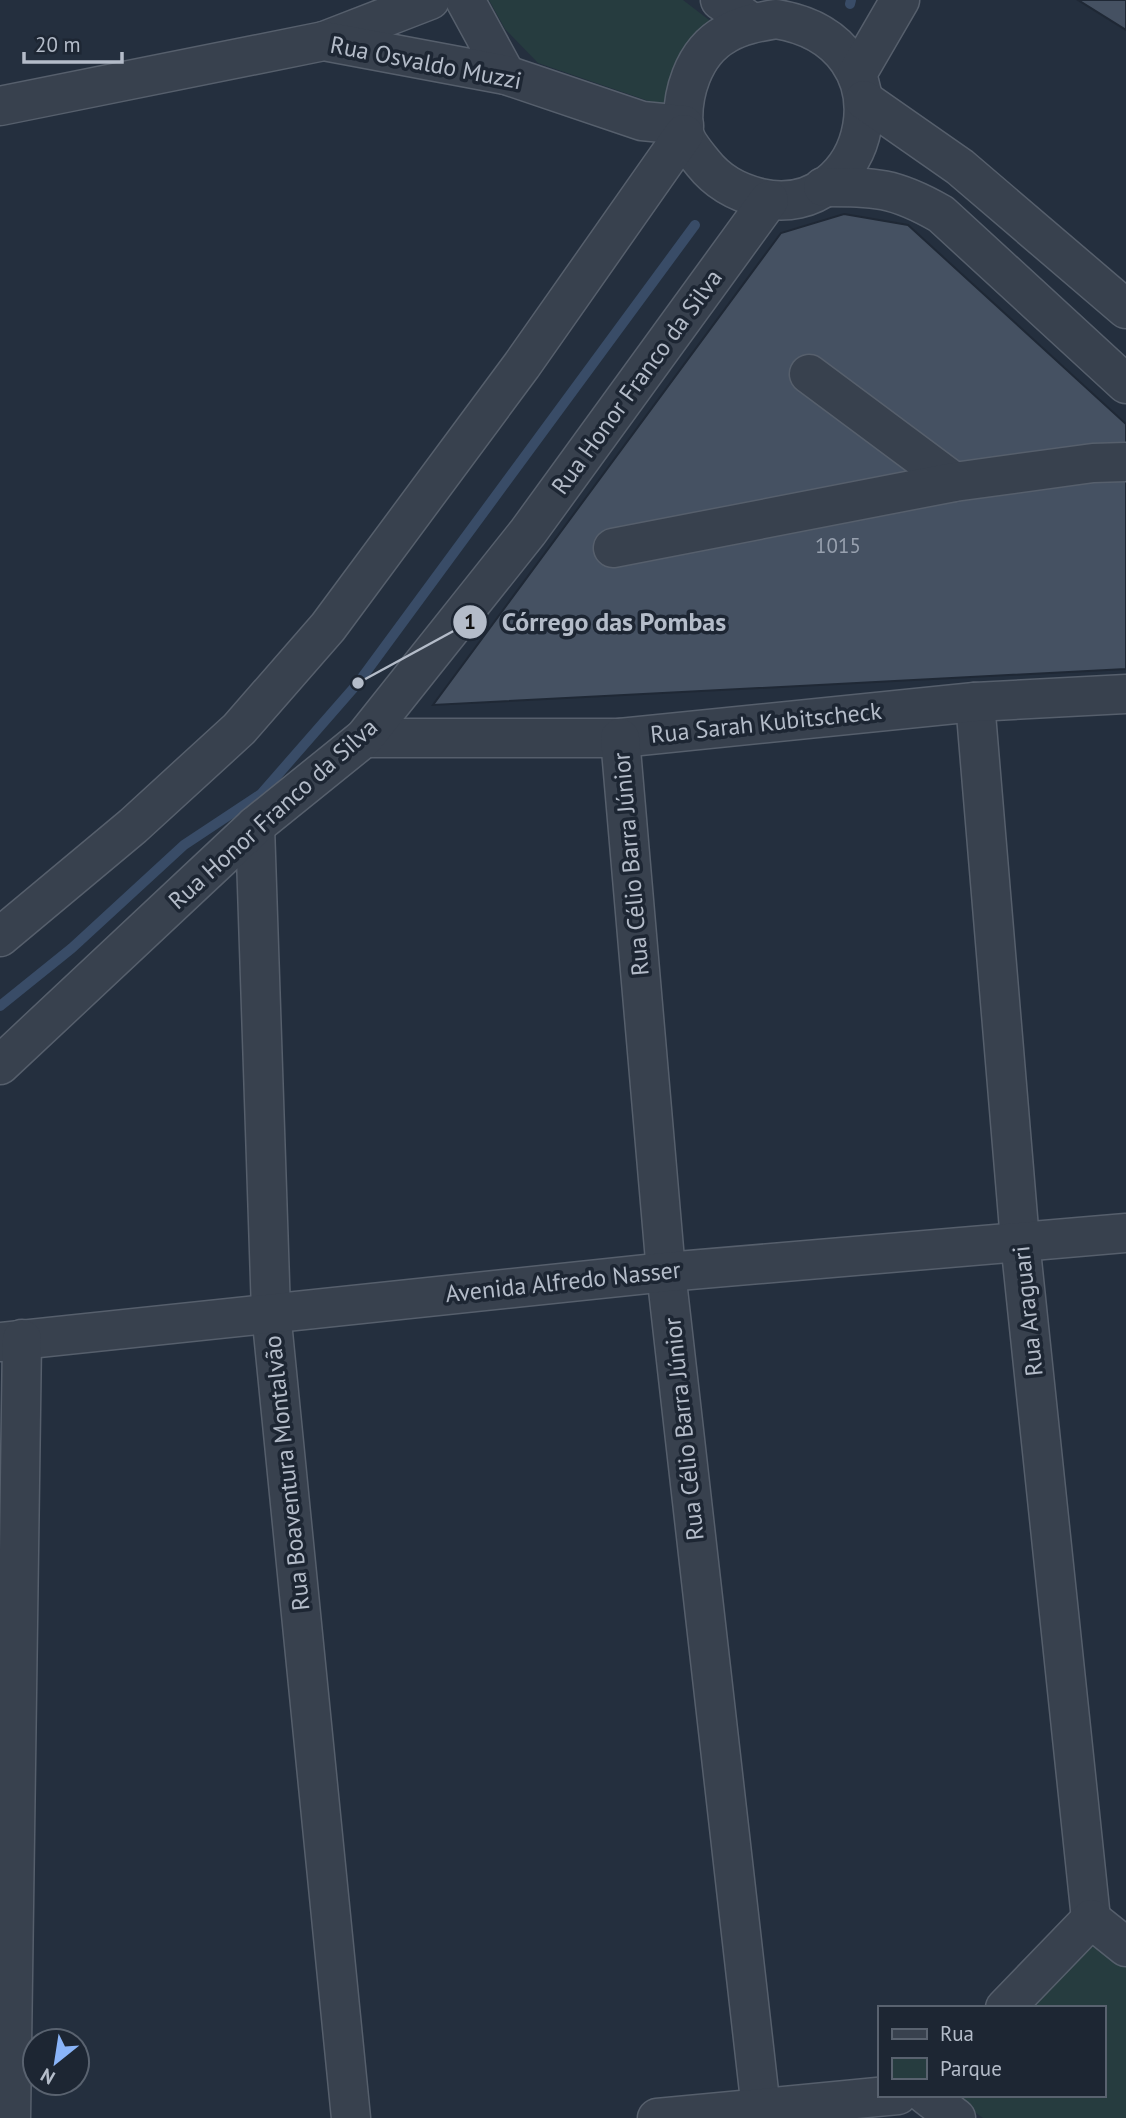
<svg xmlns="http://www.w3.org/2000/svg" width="1126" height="2118" font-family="'PT Sans',sans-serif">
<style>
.green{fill:#263c3f}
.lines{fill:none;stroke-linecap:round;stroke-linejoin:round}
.stream{stroke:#394c67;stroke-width:10}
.building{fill:#455162;stroke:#1f2835;stroke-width:2}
.minor-casing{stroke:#565f6c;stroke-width:41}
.minor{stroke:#38414e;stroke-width:38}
.labels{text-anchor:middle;stroke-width:7;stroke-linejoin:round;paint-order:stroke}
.number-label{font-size:21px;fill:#98a1af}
.street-label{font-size:24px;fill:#b4bcc9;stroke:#1d2633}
.leader{fill:none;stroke:#b4bcc9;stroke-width:2.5}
.callout-dot{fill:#b4bcc9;stroke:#1d2633;stroke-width:2.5}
.mark-label{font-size:21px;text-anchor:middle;font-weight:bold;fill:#111}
.callout-label{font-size:26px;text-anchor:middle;font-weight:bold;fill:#b4bcc9;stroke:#1d2633;stroke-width:7;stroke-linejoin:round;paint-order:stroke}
</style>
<rect width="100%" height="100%" fill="#242f3e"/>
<g class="green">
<path d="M489 0H683L713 23C681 42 672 72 663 106L538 63 505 29Z"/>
<path d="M1098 1946 1126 1967V2118H983L963 2104 962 2095H1103V2008H1029L1081 1950Z"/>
</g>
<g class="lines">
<g class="stream">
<path d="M850 4 851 0"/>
<path d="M0 1006 72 948 184 845 261 794 358 683 695 225"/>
</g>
</g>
<g class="building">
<path d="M1078 0H1126V30Z"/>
<path d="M844 214 908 225 1126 424V669L433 705 781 233Z"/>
</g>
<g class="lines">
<defs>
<g id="minor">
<path d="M465 0 506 75"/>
<path d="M720 0 752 23"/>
<path d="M776 19C917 42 870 224 760 198 736 192 718 182 703 163 696 154 685 142 684 131 680 96 693 52 726 34 741 25 759 22 776 19Z"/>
<path d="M324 41 430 0"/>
<path d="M857 74 900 0"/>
<path d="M864 100 960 167 1126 309"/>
<path d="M0 106 324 41 506 75 642 121 684 125"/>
<path d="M823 187C876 187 894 187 941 214L1126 384"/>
<path d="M809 374 954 482"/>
<path d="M613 548 954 482 1093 463 1126 462"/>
<path d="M975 702 1020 1241 1091 1919"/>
<path d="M364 738H620L975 702 1126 694"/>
<path d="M620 738 666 1272 762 2118"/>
<path d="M255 826 271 1312 351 2118"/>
<path d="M0 937 133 826 239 729 328 627 522 365 684 134"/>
<path d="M0 1065 255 826 364 738 528 532 769 200"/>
<path d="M0 1342 666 1272 1126 1233"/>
<path d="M1005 2008 1091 1919 1126 1947"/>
<path d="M926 2095 956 2118"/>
<path d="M11 2118 22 1339"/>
<path d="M657 2118 898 2095"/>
</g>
</defs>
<use href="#minor" class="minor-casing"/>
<use href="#minor" class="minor"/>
</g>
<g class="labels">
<g class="number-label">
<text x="838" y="553">1015</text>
</g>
<g class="street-label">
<text transform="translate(426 63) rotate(11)" y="8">Rua Osvaldo Muzzi</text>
<text transform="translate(637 382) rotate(-54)" y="8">Rua Honor Franco da Silva</text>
<text transform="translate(766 723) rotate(-6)" y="8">Rua Sarah Kubitscheck</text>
<text transform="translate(273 814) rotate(-42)" y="8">Rua Honor Franco da Silva</text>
<text transform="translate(631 864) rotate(-95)" y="8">Rua Célio Barra Júnior</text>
<text transform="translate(563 1282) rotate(-6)" y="8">Avenida Alfredo Nasser</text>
<text transform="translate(1028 1311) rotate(-96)" y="8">Rua Araguari</text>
<text transform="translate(684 1429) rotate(-96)" y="8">Rua Célio Barra Júnior</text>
<text transform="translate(287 1473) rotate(-96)" y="8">Rua Boaventura Montalvão</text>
</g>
</g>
<path class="leader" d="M358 683L470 622"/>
<g class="callout-dot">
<circle cx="358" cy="683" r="7"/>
<circle cx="470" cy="622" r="18"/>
</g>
<g class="mark-label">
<text x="470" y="629">1</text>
</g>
<g class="callout-label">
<text x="614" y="631">Córrego das Pombas</text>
</g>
<rect x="878" y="2006" width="228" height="91" fill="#1d2633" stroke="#59626f" stroke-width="2"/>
<rect x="892" y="2029" width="35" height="10" fill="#38414e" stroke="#59626f" stroke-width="2"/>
<text x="940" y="2041" font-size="21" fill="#b4bcc9">Rua</text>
<rect x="892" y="2058" width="35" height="21" fill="#263c3f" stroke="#59626f" stroke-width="2"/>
<text x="940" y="2076" font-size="21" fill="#b4bcc9">Parque</text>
<g transform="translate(56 2062) rotate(210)"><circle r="33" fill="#1d2633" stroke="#59626f" stroke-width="2"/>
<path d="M0-5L12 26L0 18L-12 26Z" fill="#8ab4f8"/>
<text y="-10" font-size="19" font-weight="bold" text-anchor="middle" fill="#b4bcc9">N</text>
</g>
<path d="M24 52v10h98v-10" fill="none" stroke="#b4bcc9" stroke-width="3.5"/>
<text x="35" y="52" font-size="21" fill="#b4bcc9" stroke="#1d2633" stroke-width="5" paint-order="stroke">20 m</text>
</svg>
